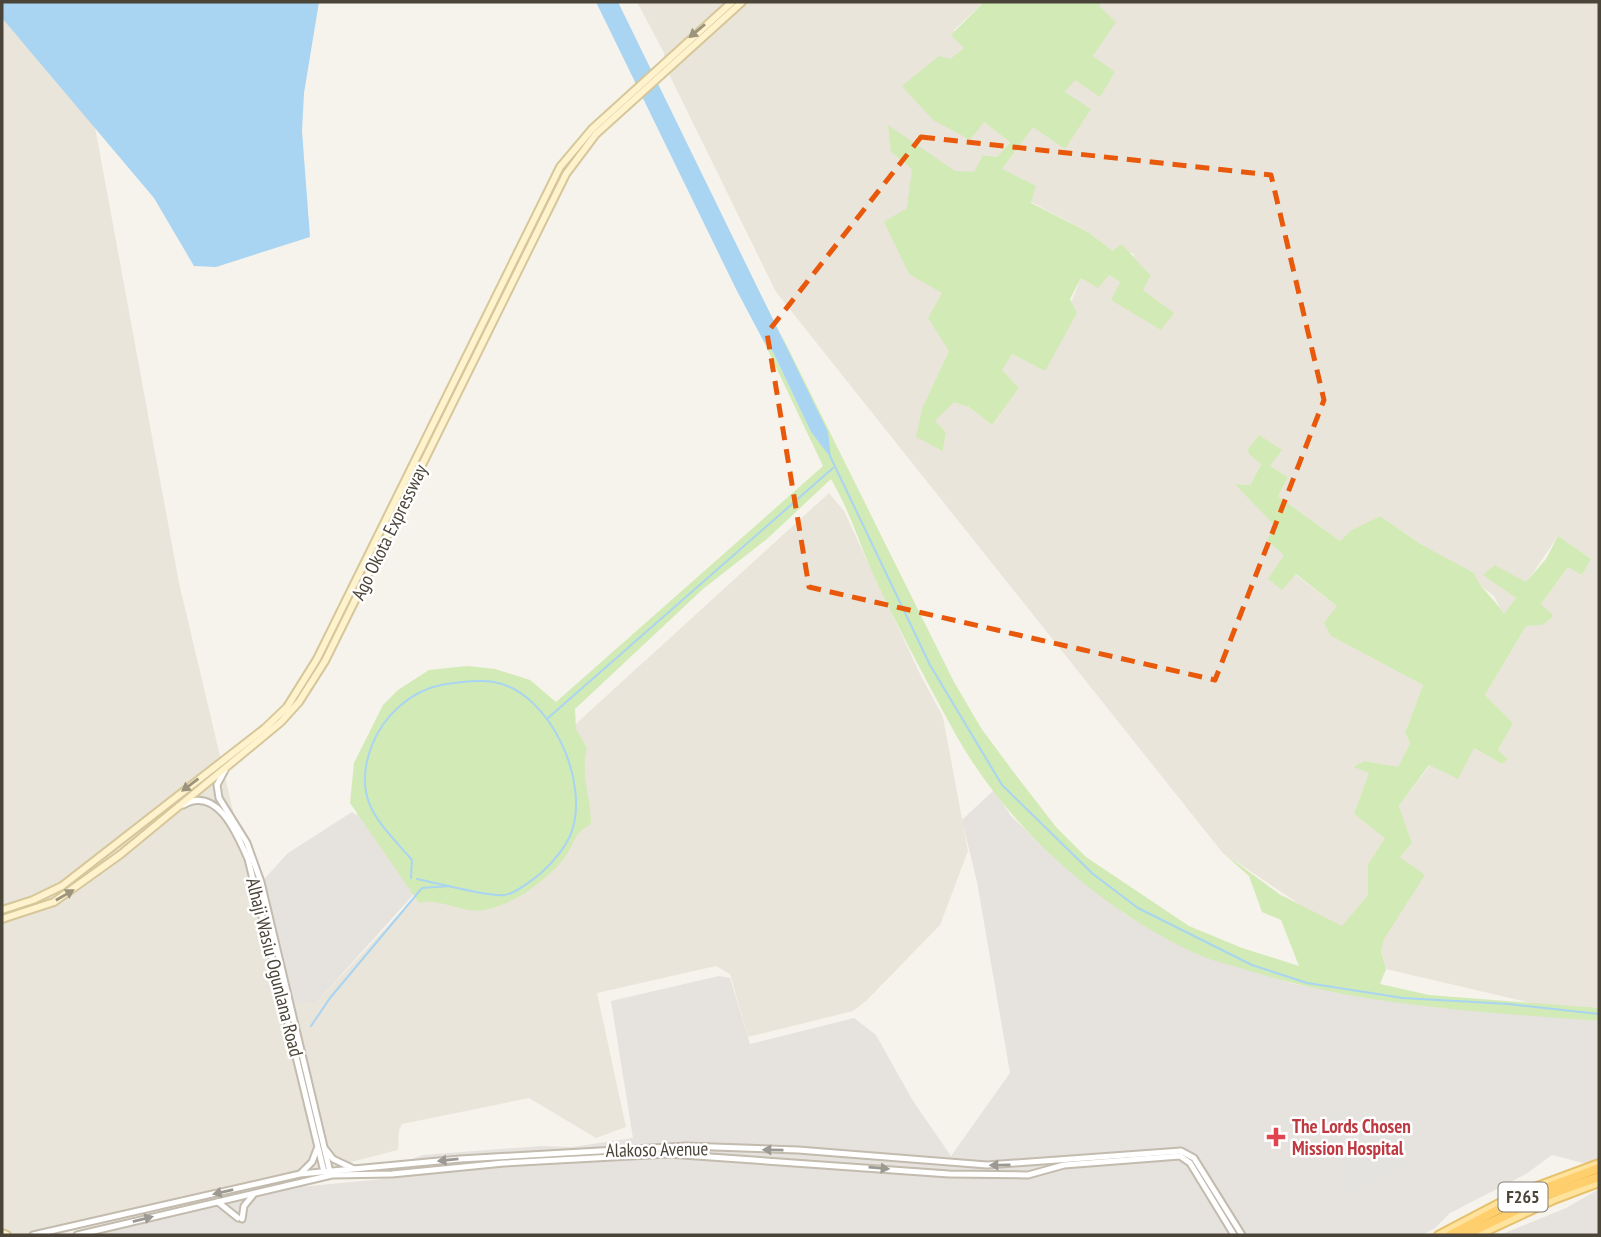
<svg xmlns="http://www.w3.org/2000/svg" width="1601" height="1237" font-family="'PT Sans Narrow',sans-serif">
<style>
.residential{fill:#eae5da}
.industrial{fill:#e6e2dd}
.green{fill:#d2eab5}
.parking{fill:#e5e3e0}
.water{fill:#a9d4f2}
.lines{fill:none;stroke-linecap:round;stroke-linejoin:round}
.stream{stroke:#a9d4f2;stroke-width:2}
.tertiary-casing{stroke:#c2bbae;stroke-width:9}
.secondary-casing{stroke:#d6c79b;stroke-width:10}
.primary-casing{stroke:#e6c16a;stroke-width:10}
.motorway-casing{stroke:#e0a43c;stroke-width:11}
.tertiary{stroke:#fff;stroke-width:5}
.secondary{stroke:#fff3cd;stroke-width:6}
.primary{stroke:#ffe39c;stroke-width:6}
.motorway{stroke:#ffcf6e;stroke-width:8}
.oneway{fill:#9c937c}
.oneway2{fill:#9c9892}
.marked{fill:none;stroke:#e8590c;stroke-width:5;stroke-dasharray:14 9;stroke-linejoin:round}
.health-dot{fill:#e0444e;stroke:#fff;stroke-width:2.5}
.labels{text-anchor:middle;stroke-width:5;stroke-linejoin:round;paint-order:stroke}
.shield{fill:#fff;stroke:#817c74;stroke-width:2}
.shield-label{font-size:18px;font-weight:bold;fill:#4b4439}
.street-label{font-size:19px;fill:#4b4439;stroke:#fff}
.health-label{font-size:19px;font-weight:bold;fill:#be3a42;stroke:#fff;text-anchor:start}
</style>
<rect width="100%" height="100%" fill="#f6f3ec"/>
<g class="residential">
<path d="M2 2H72L179 583 276 992 297 1004 316 1003 580 720 829 493 844 511 920 674 943 717 968 851 940 925 866 1001 853 1011 748 1037 730 974 716 966 597 993 626 1127 596 1138 529 1098 402 1124 399 1130 398 1150 339 1165 42 1235H2Z"/>
<path d="M637 2H984L954 30 964 48 950 59 983 121 1010 141 997 157 983 155 949 351 923 406 943 451 946 432 934 421 954 401 969 407 992 425 1019 388 1001 370 1012 354 1044 370 1081 278 1109 275 1120 282 1111 301 1173 313 1143 290 1133 253 1113 251 1088 232 1031 202 1002 169 1033 126 1066 148 1065 92 1075 79 1100 96 1115 72 1092 57 1115 22 1098 6 1101 2H1599V1019L1386 969 1381 952 1400 857 1412 843 1399 806 1430 765 1474 748 1502 764 1508 759 1498 750 1513 723 1485 695 1526 626 1541 625 1554 616 1541 604 1569 566 1582 575 1591 559 1558 536 1526 583 1493 565 1484 575 1516 598 1504 615 1494 596 1477 583 1380 516 1353 530 1340 541 1278 496 1288 477 1270 466 1281 450 1258 436 1249 454 1261 463 1250 485 1236 484 1275 526 1284 555 1295 574 1337 606 1331 636 1423 685 1405 733 1410 743 1398 768 1364 761 1353 767 1369 773 1385 838 1368 864V895L1342 927 1305 908 1222 852 776 292 665 66 664 53Z"/>
</g>
<g class="industrial">
<path d="M994 790 1011 816 1053 856 1125 914 1196 954 1294 984 1418 1005 1599 1021V1157L1591 1165 1552 1155 1526 1174 1450 1213 1435 1228 1422 1235H77L299 1187 404 1177 410 1160 423 1155 541 1146 572 1147 633 1138 611 1001 719 976 730 978 750 1044 854 1018 876 1035 913 1101 951 1156 1010 1073 977 882 962 820Z"/>
<path d="M364 811 417 873 413 895 316 1003 297 1004 276 992 253 891 288 853 352 812 356 815Z"/>
<path d="M1599 1189V1235H1500L1566 1208Z"/>
</g>
<g class="green">
<path d="M984 2H1101L1099 6 1116 22 1093 56 1115 72 1100 97 1075 80 1065 92 1091 109 1065 149 1033 127 1002 169 1036 186 1031 203 1088 232 1113 251 1121 244C1133 254 1139 266 1151 275L1143 290 1174 313 1161 330 1111 300 1120 282 1109 275 1098 288 1081 278 1070 299 1077 313 1045 371 1012 354 1002 370 1019 388 992 425 969 407 954 402 935 421 946 432 943 451 916 437 923 406 949 351 928 318 942 293 909 274 884 222 907 208 912 169 891 152 888 125 955 171 974 172 983 155 997 157 1010 142 984 122 970 140 933 120 902 86 939 56 950 59 964 48 951 35Z"/>
<path d="M780 332 954 682 981 728 1012 770 1056 827 1086 857 1189 926 1242 948 1299 966 1281 920 1262 912 1249 876 1222 852 1279 894 1342 926 1368 895V864L1385 838 1354 814 1369 773 1353 767 1364 761 1398 767 1410 743 1405 733 1423 685 1331 636 1324 623 1337 606 1296 574 1282 590 1268 579 1284 555 1267 540 1274 525 1235 484 1250 485 1261 464 1249 454 1248 449 1259 435 1282 450 1270 466 1288 477 1278 496 1340 541 1352 530 1380 516 1422 545 1474 573C1479 588 1495 599 1504 614L1516 598 1483 575 1494 565 1526 582 1546 559 1558 536 1591 559 1582 575 1568 567 1541 604 1554 616 1542 625 1526 626 1485 695 1513 723 1498 750 1508 759 1502 764 1474 748 1458 779 1429 765 1399 806 1412 843 1400 857 1425 875 1384 939 1381 952 1386 969 1380 984 1429 995 1599 1008V1021C1482 1012 1362 1006 1250 971 1232 965 1211 961 1194 953 1097 906 1009 829 956 735 929 686 902 635 878 585 861 549 851 513 831 479L767 539 703 589 575 709 576 729 587 748C580 774 591 797 591 824 571 835 575 846 562 861 543 883 513 905 484 910 462 914 440 897 419 903L350 803 354 763 383 705 398 690 429 670 467 666 495 669 530 680 556 702 823 466 764 342 773 352 811 432 831 457Z"/>
</g>
<path class="parking" d="M1330 1110 1383 1115 1405 1169 1341 1204 1336 1191Z"/>
<g class="water">
<path d="M2 2H319L304 93 302 131 310 237 216 267 194 266 154 198 2 18Z"/>
<path d="M596 2H618L828 432 831 458 811 432 773 352 764 342 736 289Z"/>
</g>
<g class="lines">
<g class="stream">
<path d="M830 456 930 665 1002 785 1093 874 1138 908 1252 965 1307 983 1403 998 1509 1004 1599 1014"/>
<path d="M548 718 833 468"/>
<path d="M411 878 412 860C379 822 351 800 372 745 384 715 411 691 441 685 458 682 477 679 494 682 551 692 592 785 570 836 563 851 553 862 541 873 532 880 517 893 505 895 491 898 434 882 417 879"/>
<path d="M311 1026 330 998 422 888 450 886"/>
</g>
<defs>
<g id="tertiary">
<path d="M225 770 217 785 219 798 247 843 261 882 330 1172"/>
<path d="M183 805C217 785 237 834 248 859L324 1172"/>
<path d="M326 1150 333 1159 352 1168"/>
<path d="M301 1173 312 1162 317 1149"/>
<path d="M218 1202 238 1218"/>
<path d="M242 1219 244 1206 253 1195"/>
<path d="M33 1235 300 1174 460 1159 686 1146 798 1150 987 1165 1181 1151 1194 1158 1242 1235"/>
<path d="M77 1235 332 1175 392 1174 504 1163 668 1154 949 1174 1028 1175 1064 1165 1180 1156 1190 1163 1234 1235"/>
</g>
<g id="secondary">
<path d="M2 910 33 900 62 886 265 728 287 707 317 659 560 167 592 129 732 2"/>
<path d="M2 919 54 902 121 854 281 722 299 702 325 661 566 174 596 134 742 2"/>
<path d="M2 1233 7 1235"/>
</g>
<g id="primary">
<path d="M1438 1235 1518 1193 1599 1163"/>
<path d="M1479 1235 1554 1200 1599 1183"/>
</g>
<g id="motorway">
<path d="M1450 1235 1524 1196 1599 1168"/>
<path d="M1465 1235 1550 1194 1599 1177"/>
</g>
</defs>
<use href="#tertiary" class="tertiary-casing"/>
<use href="#secondary" class="secondary-casing"/>
<use href="#primary" class="primary-casing"/>
<use href="#motorway" class="motorway-casing"/>
<use href="#tertiary" class="tertiary"/>
<use href="#secondary" class="secondary"/>
<use href="#primary" class="primary"/>
<use href="#motorway" class="motorway"/>
</g>
<defs><path id="oneway-solid" d="M-6-.8H1V-3.2L6.5 0L1 3.2V.8H-6Z" transform="scale(1.75)"/></defs>
<g class="oneway">
<use href="#oneway-solid" transform="translate(697 31) rotate(140)"/>
<use href="#oneway-solid" transform="translate(190 785) rotate(143)"/>
<use href="#oneway-solid" transform="translate(65 895) rotate(-30)"/>
</g>
<g class="oneway2">
<use href="#oneway-solid" transform="translate(773 1150) rotate(-179)"/>
<use href="#oneway-solid" transform="translate(448 1160) rotate(174)"/>
<use href="#oneway-solid" transform="translate(1000 1165) rotate(179)"/>
<use href="#oneway-solid" transform="translate(879 1168) rotate(5)"/>
<use href="#oneway-solid" transform="translate(223 1192) rotate(167)"/>
<use href="#oneway-solid" transform="translate(143 1219) rotate(-14)"/>
</g>
<path class="marked" d="M921 137 1271 175 1324 400 1215 680 809 587 767 333Z"/>
<path class="health-dot" d="M1272.5 1126.5h7v7h7v7h-7v7h-7v-7h-7v-7h7z"/>
<g class="labels">
<rect class="shield" x="1498.5" y="1182.5" width="49" height="29" rx="5"/>
<g class="shield-label">
<text x="1523" y="1203">F265</text>
</g>
<g class="street-label">
<text transform="translate(389 532) rotate(-64)" y="7">Ago Okota Expressway</text>
<text transform="translate(275 967) rotate(76)" y="7">Alhaji Wasiu Ogunlana Road</text>
<text transform="translate(657 1149) rotate(-1)" y="7">Alakoso Avenue</text>
</g>
<g class="health-label">
<text x="1292" y="1133">The Lords Chosen<tspan x="1292" dy="22">Mission Hospital</tspan></text>
</g>
</g>
<rect width="1601" height="1237" fill="none" stroke="#4b4439" stroke-width="7"/>
</svg>
